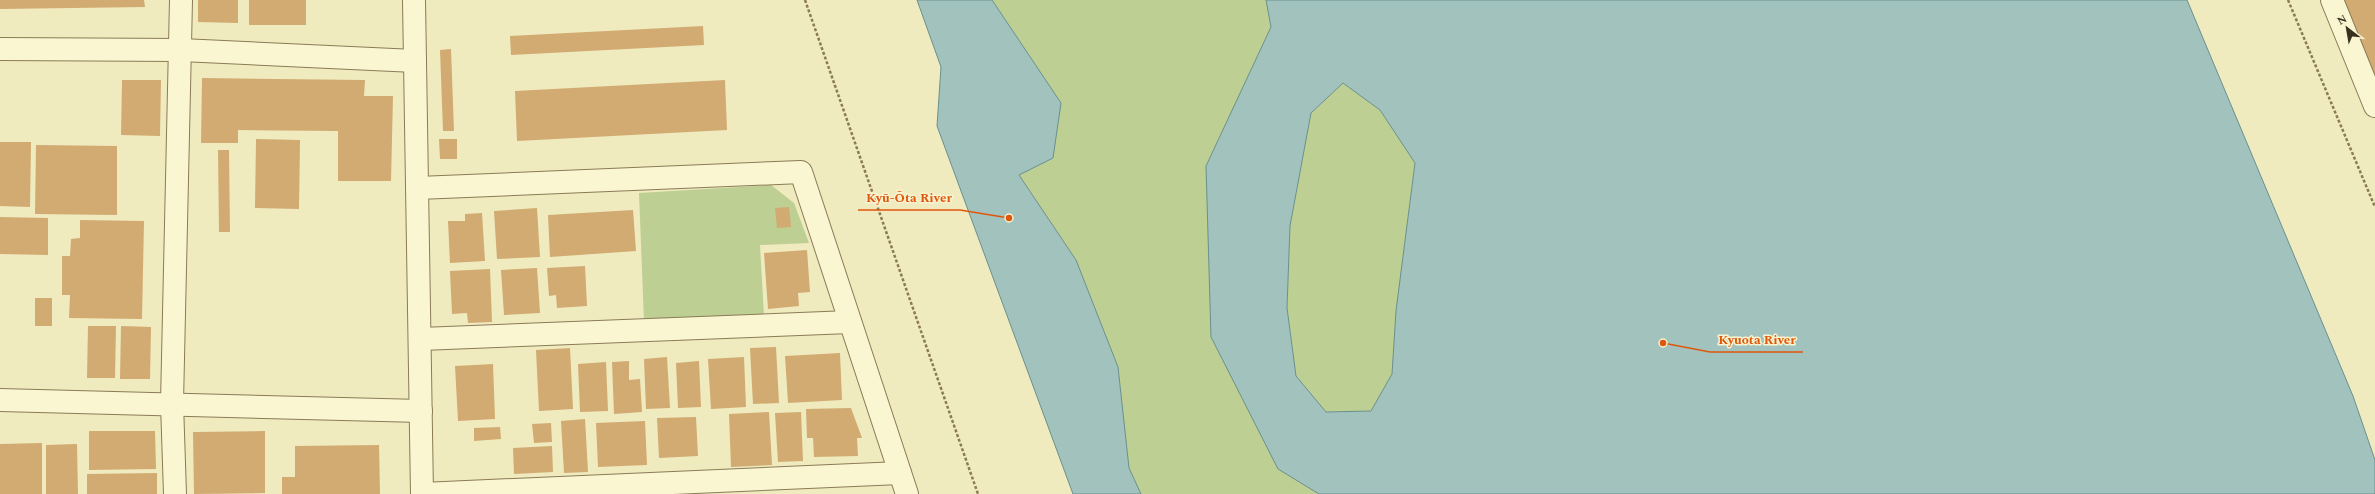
<svg xmlns="http://www.w3.org/2000/svg" width="2375" height="494" font-family="Spectral,serif">
<style>
.green{fill:#bdcf92}
.water{fill:#a2c2be;stroke:#69908d;fill-rule:evenodd}
.building{fill:#d1ab72}
.lines{fill:none;stroke-linecap:round;stroke-linejoin:round}
.minor-casing{stroke:#8a7b56;stroke-width:24}
.path{stroke:#8a7b56;stroke-width:2.5;stroke-dasharray:3 2;stroke-linecap:butt}
.minor{stroke:#fbf6d2;stroke-width:22}
.leader{fill:none;stroke:#df570d;stroke-width:1.5}
.callout-dot{fill:#df570d;stroke:#f7f3cf;stroke-width:1.5}
.callout-label{font-size:13px;text-anchor:middle;font-weight:bold;fill:#df570d;stroke:#f7f3cf;stroke-width:3;stroke-linejoin:round;paint-order:stroke}
</style>
<rect width="100%" height="100%" fill="#f0eabf"/>
<g class="green">
<path d="M992 0H1266L1271 27 1206 166 1278 469 1319 494H1141L1129 468 1118 367 1076 260 1019 175 1061 103Z"/>
<path d="M1343 83 1380 110 1415 163 1396 311 1392 374 1371 411 1326 412 1296 376 1287 308 1290 226 1311 113Z"/>
<path d="M771 185 794 203 809 243 760 245 764 316 644 321 639 193Z"/>
</g>
<g class="water">
<path d="M917 0H992L1061 103 1053 158 1019 175 1076 260 1118 367 1129 468 1141 494H1073L937 126 941 67Z"/>
<path d="M1266 0H2187L2353 396 2375 460V494H1319L1278 469 1211 337 1206 166 1271 27ZM1343 83 1380 110 1415 163 1396 311 1392 374 1371 411 1326 412 1296 376 1287 308 1290 226 1311 113Z"/>
</g>
<g class="building">
<path d="M0 0H144L145 7 0 9Z"/>
<path d="M198 0H238V23L198 22Z"/>
<rect x="249" y="0" width="57" height="25"/>
<path d="M2344 0H2375V78Z"/>
<path d="M703 26 704 45 511 55 510 36Z"/>
<path d="M451 49 454 131H443L440 50Z"/>
<path d="M202 78 365 80 364 96H393L391 181H338V131L238 130V143H201Z"/>
<path d="M122 80H161L160 136 121 135Z"/>
<path d="M725 80 727 130 517 141 515 91Z"/>
<path d="M256 139 300 140 299 209 255 208Z"/>
<path d="M439 139H457V159H440Z"/>
<path d="M0 142H31L30 207 0 206Z"/>
<path d="M36 145 117 146V215L35 214Z"/>
<path d="M218 150H229L230 232H219Z"/>
<path d="M789 207 791 227 777 228 775 208Z"/>
<path d="M537 208 540 257 497 259 494 211Z"/>
<path d="M633 210 636 251 550 257 548 215Z"/>
<path d="M482 213 485 261 450 263 448 221H465V214Z"/>
<path d="M0 217 48 218V255L0 254Z"/>
<path d="M80 220 144 221 142 319 69 318 70 295H62V256H70L71 239 80 238Z"/>
<path d="M807 250 810 292 798 293 799 306 768 309 764 253Z"/>
<path d="M585 266 587 306 557 308 556 295 549 296 547 268Z"/>
<path d="M537 268 540 313 504 315 501 270Z"/>
<path d="M490 269 492 322 468 323 467 313 452 314 450 271Z"/>
<rect x="35" y="298" width="17" height="28"/>
<path d="M88 326H116L115 378H87Z"/>
<path d="M121 326 151 327 150 379H120Z"/>
<path d="M776 347 779 403 753 404 750 348Z"/>
<path d="M570 348 573 409 539 411 536 350Z"/>
<path d="M840 353 842 400 788 403 785 356Z"/>
<path d="M667 357 670 408 646 409 644 359Z"/>
<path d="M744 357 746 407 711 409 708 359Z"/>
<path d="M629 361V380L640 379 642 412 614 414 612 362Z"/>
<path d="M699 361 701 407 678 408 676 363Z"/>
<path d="M606 362 608 411 580 412 578 364Z"/>
<path d="M493 364 495 419 458 421 455 366Z"/>
<path d="M851 408 862 438H857L858 456 814 457 813 438H807L806 409Z"/>
<path d="M769 412 772 465 731 467 729 414Z"/>
<path d="M801 412 803 461 778 462 775 413Z"/>
<path d="M696 417 698 456 659 458 657 418Z"/>
<path d="M585 419 588 472 564 473 561 421Z"/>
<path d="M645 421 647 465 598 467 596 423Z"/>
<path d="M551 423 552 442 534 443 532 424Z"/>
<path d="M500 427 501 439 474 441V428Z"/>
<path d="M89 431H155L156 469 89 470Z"/>
<path d="M265 431V493L194 494 193 432Z"/>
<path d="M42 443V494H0V444Z"/>
<path d="M77 444 78 494H46V445Z"/>
<path d="M379 445 380 494H282V477H295V446Z"/>
<path d="M552 446 553 472 514 474 513 448Z"/>
<path d="M157 473V494H87V474Z"/>
</g>
<g class="lines">
<defs>
<g id="minor">
<path d="M414 0 422 494"/>
<path d="M2332 0 2375 106"/>
<path d="M0 49 181 50 415 61"/>
<path d="M418 188 801 172 907 494"/>
<path d="M421 339 850 322"/>
<path d="M0 400 421 411"/>
<path d="M175 494 172 403 181 0"/>
<path d="M422 494 900 473"/>
</g>
</defs>
<use href="#minor" class="minor-casing"/>
<g class="path">
<path d="M805 0 978 494"/>
<path d="M2288 0 2375 207"/>
</g>
<use href="#minor" class="minor"/>
</g>
<path class="leader" d="M1009 218L960 210H858M1663 343L1710 352H1803"/>
<g class="callout-dot">
<circle cx="1009" cy="218" r="4"/>
<circle cx="1663" cy="343" r="4"/>
</g>
<g class="callout-label">
<text x="909" y="202">Kyū-Ōta River</text>
<text x="1757" y="344">Kyuota River</text>
</g>
<g transform="translate(2347 28) rotate(329)" stroke="#f7f3cf" stroke-width="3" paint-order="stroke">
<path d="M0-3L7 15L0 10L-7 15Z" fill="#382f1c"/>
<text y="-6" font-size="11" font-weight="bold" text-anchor="middle" fill="#382f1c">N</text>
</g>
</svg>
